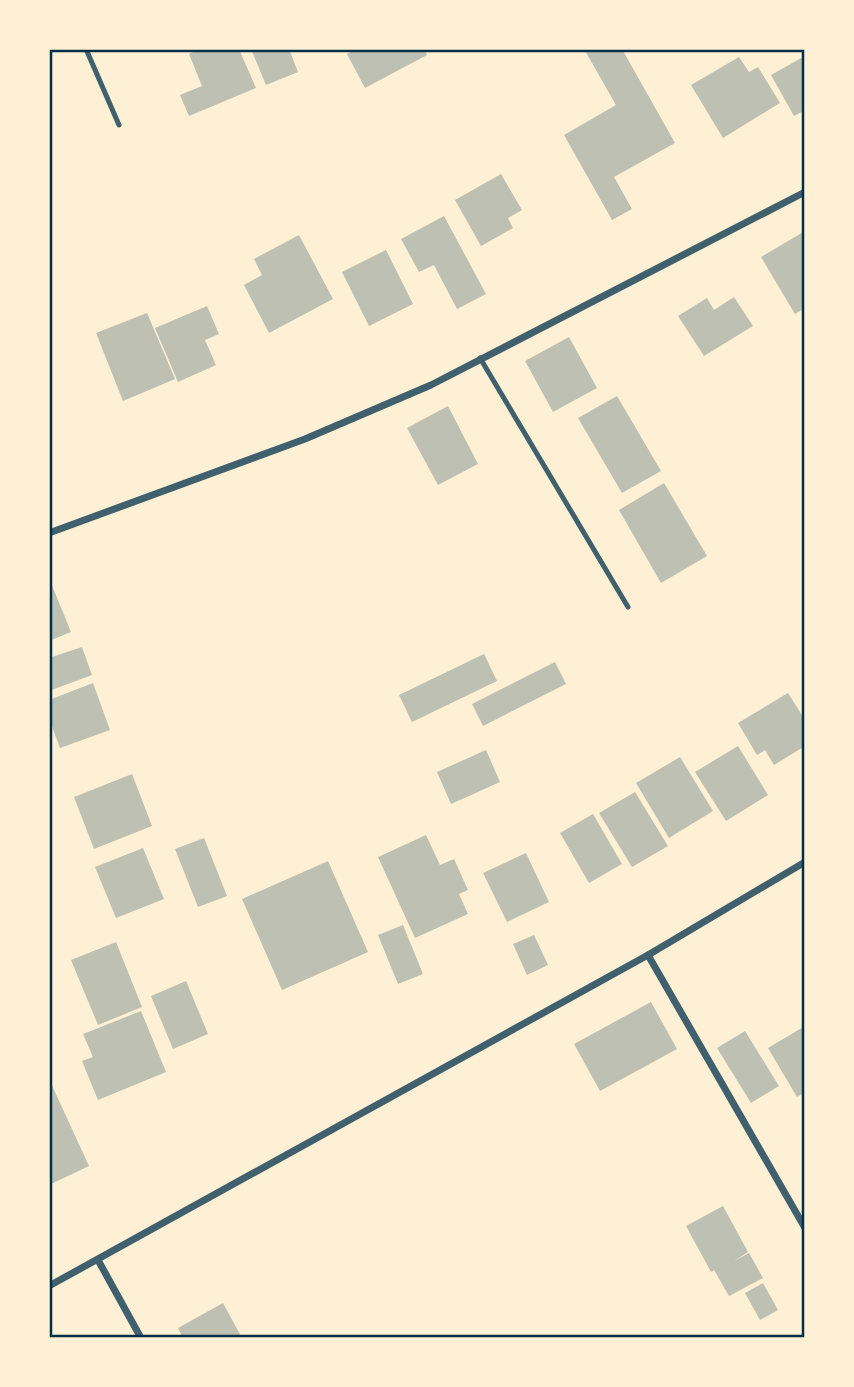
<svg xmlns="http://www.w3.org/2000/svg" width="854" height="1387" font-family="Mulish,sans-serif">
<style>
.building{fill:#bec0b2}
.lines{fill:none;stroke-linecap:round;stroke-linejoin:round}
.service{stroke:#3f606c;stroke-width:5}
.minor{stroke:#3f606c;stroke-width:7}
.neatline{fill:none;stroke:#003049;stroke-width:2.5}
</style>
<rect width="100%" height="100%" fill="#fdf0d5"/>
<g class="building">
<path d="M200 49H239L256 88 189 116 180 95 202 86 189 54Z"/>
<path d="M251 49H289L298 72 266 85Z"/>
<path d="M356 49H424L427 55 365 88 347 54Z"/>
<path d="M584 49H622L675 143 614 177 632 209 612 220 564 135 616 105Z"/>
<path d="M805 56V110L794 116 771 75Z"/>
<path d="M739 57 749 72 758 67 780 103 723 138 691 85Z"/>
<path d="M501 174 522 210 508 218 513 228 481 246 455 200Z"/>
<path d="M444 216 486 294 457 309 434 265 419 272 401 239Z"/>
<path d="M805 231V308L795 314 761 257Z"/>
<path d="M299 235 333 299 269 333 244 285 262 275 254 259Z"/>
<path d="M386 250 413 304 369 326 342 272Z"/>
<path d="M734 297 753 326 704 356 678 316 707 298 714 310Z"/>
<path d="M207 306 219 334 205 340 216 365 178 382 155 328Z"/>
<path d="M147 313 175 379 123 401 96 333Z"/>
<path d="M569 337 597 388 553 412 525 361Z"/>
<path d="M617 396 661 471 622 493 578 418Z"/>
<path d="M448 406 478 464 438 485 407 428Z"/>
<path d="M664 483 707 556 661 583 619 510Z"/>
<path d="M49 578 71 632 49 641Z"/>
<path d="M82 647 92 675 49 691V658Z"/>
<path d="M484 654 497 681 412 722 399 695Z"/>
<path d="M555 662 566 684 483 726 472 704Z"/>
<path d="M93 683 110 730 60 748 49 718V700Z"/>
<path d="M788 693 805 720V746L774 765 765 750 757 755 738 723Z"/>
<path d="M738 746 768 795 726 821 695 772Z"/>
<path d="M486 750 500 782 451 804 437 772Z"/>
<path d="M680 757 713 811 669 838 636 783Z"/>
<path d="M132 774 152 826 94 849 74 797Z"/>
<path d="M635 792 668 846 632 867 599 813Z"/>
<path d="M593 814 622 864 589 883 560 833Z"/>
<path d="M426 835 440 865 454 859 468 890 459 894 468 914 415 938 378 857Z"/>
<path d="M204 838 227 896 198 907 175 849Z"/>
<path d="M143 848 164 899 116 918 95 867Z"/>
<path d="M526 853 549 902 507 922 483 873Z"/>
<path d="M328 861 368 952 282 990 242 899Z"/>
<path d="M403 925 423 974 398 984 378 935Z"/>
<path d="M534 935 548 965 527 975 513 944Z"/>
<path d="M116 942 142 1007 98 1025 71 960Z"/>
<path d="M186 981 208 1034 173 1049 151 996Z"/>
<path d="M651 1002 677 1049 600 1091 574 1044Z"/>
<path d="M141 1011 166 1072 98 1100 82 1061 93 1057 83 1034Z"/>
<path d="M805 1026V1092L797 1097 768 1048Z"/>
<path d="M745 1031 779 1086 751 1103 717 1048Z"/>
<path d="M49 1079 89 1166 49 1185Z"/>
<path d="M723 1206 748 1252 734 1261 749 1253 763 1278 729 1296 714 1270 711 1272 686 1226Z"/>
<path d="M763 1283 778 1310 760 1320 745 1293Z"/>
<path d="M223 1303 242 1338H183L178 1328Z"/>
</g>
<g class="lines">
<g class="service">
<path d="M86 49 119 125"/>
<path d="M480 358 628 607"/>
</g>
<g class="minor">
<path d="M49 533 305 439 431 385 805 192"/>
<path d="M648 955 805 1228"/>
<path d="M98 1260 141 1338"/>
<path d="M49 1286 648 955 805 862"/>
</g>
</g>
<rect width="854" height="1387" fill="none" stroke="#fdf0d5" stroke-width="102"/>
<rect x="51" y="51" width="752" height="1285" class="neatline"/>
</svg>
